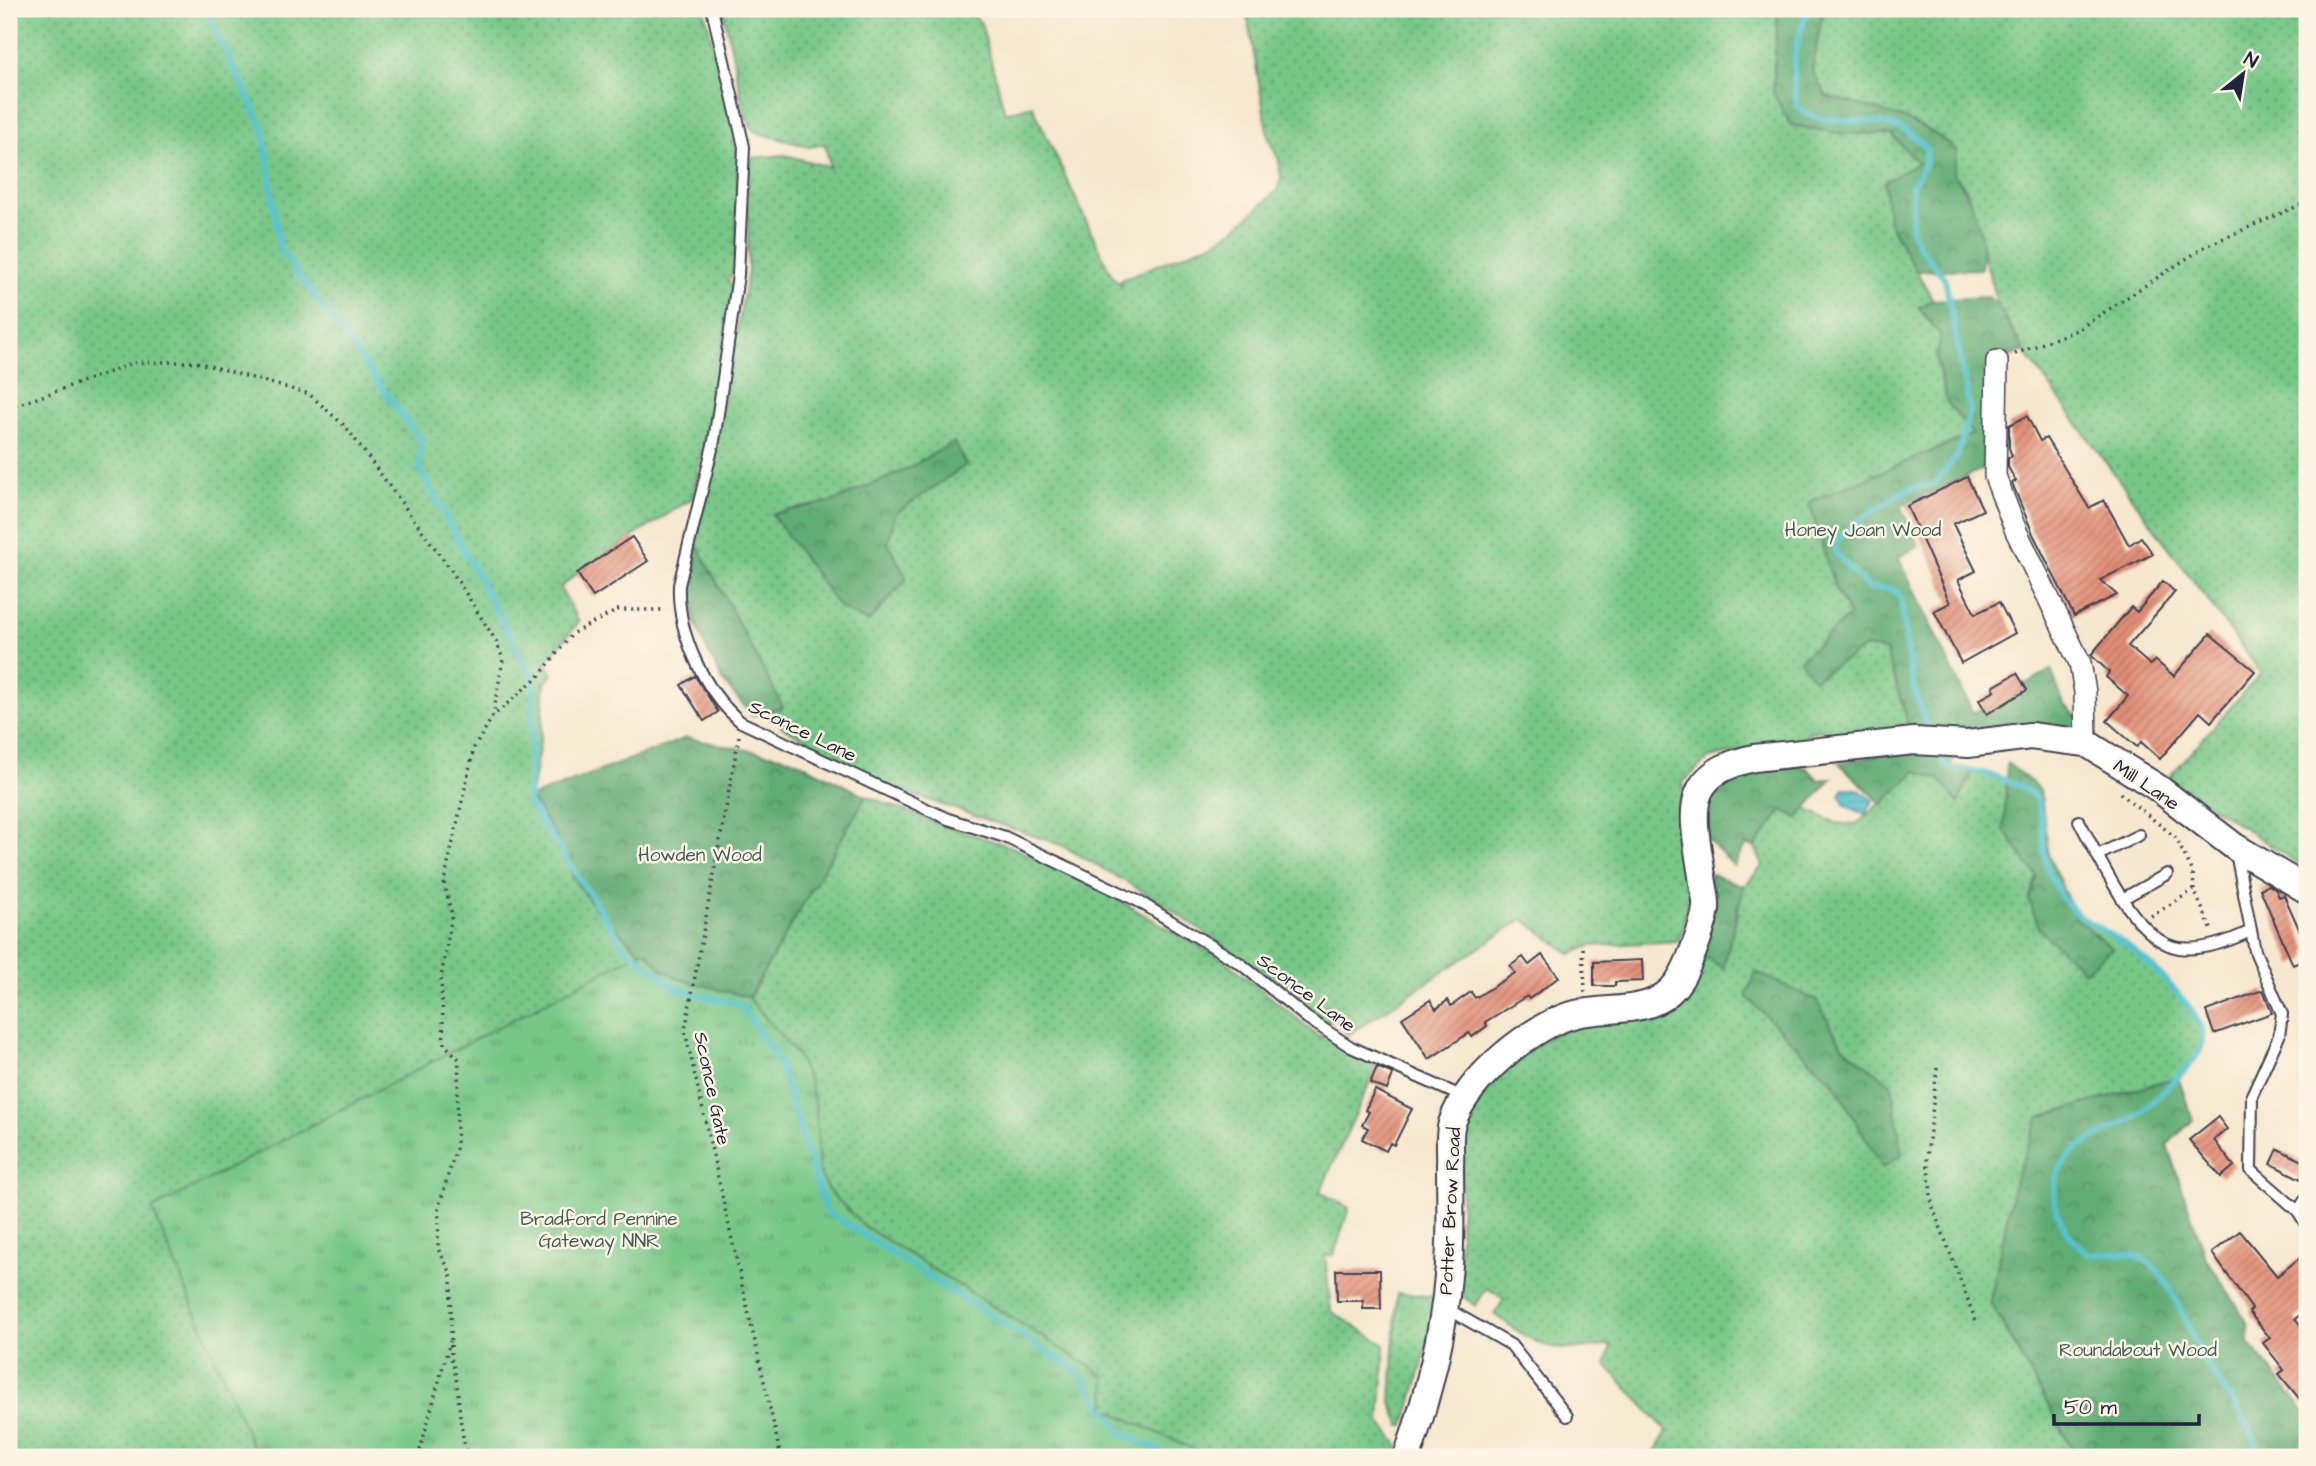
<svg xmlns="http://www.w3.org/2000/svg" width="2316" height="1466" font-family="'Architects Daughter',sans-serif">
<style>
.grass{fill:url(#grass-dots);stroke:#4c7461;stroke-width:2}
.forest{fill:url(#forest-crowns);stroke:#426758;stroke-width:2}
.park{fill:url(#park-tufts);stroke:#4c7461;stroke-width:2}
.water{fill:url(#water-rules);stroke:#3c7284;stroke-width:2}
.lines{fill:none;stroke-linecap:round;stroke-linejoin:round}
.stream{stroke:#56c3cd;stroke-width:6}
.building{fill:url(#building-hatch)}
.service-casing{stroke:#424051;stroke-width:14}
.minor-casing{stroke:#424051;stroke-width:24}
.tertiary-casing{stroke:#424051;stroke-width:30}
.path{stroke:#424051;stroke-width:3.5;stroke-dasharray:2 5;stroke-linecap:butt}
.service{stroke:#fff;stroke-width:10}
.minor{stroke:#fff;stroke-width:21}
.tertiary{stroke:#fff;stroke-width:26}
.labels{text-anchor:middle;stroke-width:5;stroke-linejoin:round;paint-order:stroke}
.park-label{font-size:19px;fill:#405c56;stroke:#fcf5e5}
.street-label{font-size:19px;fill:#22223b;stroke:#fcf5e5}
</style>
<defs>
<pattern id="grass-dots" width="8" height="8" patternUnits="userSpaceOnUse" patternTransform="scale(1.75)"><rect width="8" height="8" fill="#77c787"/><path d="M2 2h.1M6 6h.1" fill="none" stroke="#61a170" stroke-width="1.8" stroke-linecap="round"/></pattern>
<pattern id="forest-crowns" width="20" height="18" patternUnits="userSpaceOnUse" patternTransform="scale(1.75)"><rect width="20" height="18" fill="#61ac74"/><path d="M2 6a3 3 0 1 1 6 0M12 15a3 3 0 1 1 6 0" fill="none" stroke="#508c60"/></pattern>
<pattern id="park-tufts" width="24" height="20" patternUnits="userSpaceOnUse" patternTransform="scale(1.75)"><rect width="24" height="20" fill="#77c787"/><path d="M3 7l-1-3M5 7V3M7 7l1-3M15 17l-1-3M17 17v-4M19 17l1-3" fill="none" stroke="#61a170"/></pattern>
<pattern id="water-rules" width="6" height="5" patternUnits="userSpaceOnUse" patternTransform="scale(1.75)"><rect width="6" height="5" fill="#56c3cd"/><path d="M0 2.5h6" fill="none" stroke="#4ba7b1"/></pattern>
<pattern id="building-hatch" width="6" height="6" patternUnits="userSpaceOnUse" patternTransform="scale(1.75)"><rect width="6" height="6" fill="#e28d76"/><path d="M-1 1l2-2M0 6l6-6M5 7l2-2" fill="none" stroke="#b77362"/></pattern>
</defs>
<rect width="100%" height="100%" fill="#fcf5e5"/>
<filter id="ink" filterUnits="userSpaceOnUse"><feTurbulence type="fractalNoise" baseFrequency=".0143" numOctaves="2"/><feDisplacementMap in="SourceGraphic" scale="14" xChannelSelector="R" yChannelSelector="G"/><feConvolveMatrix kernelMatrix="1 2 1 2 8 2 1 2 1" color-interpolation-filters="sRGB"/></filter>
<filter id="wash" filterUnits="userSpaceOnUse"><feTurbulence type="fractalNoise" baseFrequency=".00686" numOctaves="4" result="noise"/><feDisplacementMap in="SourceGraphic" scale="28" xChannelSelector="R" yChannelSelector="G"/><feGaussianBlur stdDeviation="1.57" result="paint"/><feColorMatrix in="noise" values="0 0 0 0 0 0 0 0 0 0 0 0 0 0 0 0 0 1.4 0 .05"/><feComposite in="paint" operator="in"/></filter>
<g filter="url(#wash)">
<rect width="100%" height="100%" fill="#f6e7ce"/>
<g class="grass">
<path d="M9 9H704L736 140 733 141 738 155 735 270 728 280 732 288 731 299 693 498 577 573 560 588 579 622 545 662 553 674 545 683 541 735 531 797 556 838 575 880 748 999 866 796 940 824 1012 847 1093 886 1226 961 1316 1034 1377 1067 1320 1192 1349 1208 1334 1255H1325L1331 1311 1385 1345 1380 1422 1399 1446 1394 1457H9Z"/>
<path d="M723 9H967L981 23 1005 113 1032 105 1110 272 1122 288 1120 280 1214 242 1236 228 1277 191 1281 178 1279 160 1269 140 1246 9H1778L1773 93 1842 134H1891L1918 163 1889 222 1933 300 1919 308 1941 336C1932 380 1947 402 1974 434L1809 502 1835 588 1850 616 1814 679 1866 647 1886 651 1912 736 1823 741V730L1808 732 1805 742 1761 747 1709 758 1683 782C1687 836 1697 889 1679 941L1590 946 1571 954 1523 919 1348 1035 1336 1019 1324 1023 1262 973 1156 899 1061 845 887 786 781 726 773 711 752 715 723 682 693 619 691 571 748 272V169L752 158 785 155 830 167 825 144 809 147 755 132 745 115Z"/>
<path d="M1823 9H2307V869L2168 778 2261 673 2024 351 1997 304 1966 188 1908 120 1826 96 1812 71Z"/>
<path d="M1973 770 2008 780 2041 840 2065 901 2080 919 2121 941 2169 985 2188 1007 2203 1036 2199 1054 2178 1077 2039 1117 1990 1301 2077 1457H1652L1667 1431 1606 1365 1611 1345C1556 1354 1538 1349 1495 1314L1504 1299 1487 1288 1475 1306 1458 1292 1464 1115 1512 1062 1554 1034 1586 1023 1671 1011 1696 951 1723 967 1744 886 1763 866 1755 847 1783 809 1797 818 1806 809 1836 823 1856 825 1916 771Z"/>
<path d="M1397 1293 1438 1297 1427 1347 1405 1426H1401L1391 1402Z"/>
</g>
<g class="forest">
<path d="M1778 9H1823L1812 71 1826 96C1871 109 1923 117 1957 152L1954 174C1970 193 1990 246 1980 269L1916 271 1889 222 1884 182 1918 163 1891 134H1842L1791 125 1773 93Z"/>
<path d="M1988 297 1997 304 2024 351 1997 362 1989 466 1901 506 1919 546 1898 557 1973 713 2051 670 2064 704 2093 732C2032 725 1972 723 1912 736L1886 651 1865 647 1814 679 1800 660 1850 615 1835 588 1809 502 1973 434 1947 402 1936 357 1941 336 1919 307 1933 300Z"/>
<path d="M954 442 966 465 895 514 888 543 907 579 868 622 840 608 772 514 834 501 907 469Z"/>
<path d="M697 545 783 707 752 715C707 664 680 614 697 545Z"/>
<path d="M686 738 790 758 866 796 748 999 682 984 641 953 594 907 575 880 556 838 531 797Z"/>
<path d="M1922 746 1963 749 1947 767 1973 770 1958 803 1940 780 1916 771 1882 804 1839 763Z"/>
<path d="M1775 762 1807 768 1819 780 1832 778 1798 818 1782 810 1755 847 1745 845 1734 866 1707 839 1704 808 1727 777Z"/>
<path d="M2007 763 2040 789 2049 857 2076 918 2113 949 2084 971 2039 929 2029 899 2037 877 2004 830Z"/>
<path d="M1710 874 1744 886 1723 968 1696 951Z"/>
<path d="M1756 972 1816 1000 1843 1047 1892 1084 1902 1154 1883 1168 1835 1085 1746 996Z"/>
<path d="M2178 1077 2193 1120 2167 1145 2206 1258 2248 1323 2249 1343 2307 1414V1457H2077L1990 1301 2015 1180 2039 1117Z"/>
</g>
<path class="park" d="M645 950 661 968 679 979 748 997 797 1055 809 1082 816 1109 819 1171 828 1190 864 1226 1105 1376 1106 1409 1210 1457H257L152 1209Z"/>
<path class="water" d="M1844 788 1857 789 1873 800 1865 815 1845 805 1840 796Z"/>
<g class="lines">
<g class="stream">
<path d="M205 9 263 128 280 249 422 442 419 467 534 681 529 803 626 949 679 990 741 1005 778 1061 826 1211 1079 1372 1121 1433 1174 1457"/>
<path d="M1809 9C1793 46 1791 66 1797 106 1829 138 1890 100 1927 150L1925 164 1912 186V231L1918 245 1945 279 1970 410 1958 455 1934 484 1908 489 1859 520 1833 544 1837 555 1869 588 1892 589 1901 597C1906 645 1910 692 1931 735"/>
<path d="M1937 748 1946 767C1978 770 2010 777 2036 797 2050 840 2033 859 2066 902 2081 922 2101 927 2121 941 2143 957 2201 1009 2203 1037 2203 1053 2189 1066 2179 1076 2166 1088 2154 1102 2140 1113 2123 1126 2102 1132 2084 1144 2038 1175 2050 1222 2087 1253 2107 1256 2128 1250 2145 1260 2172 1277 2188 1333 2205 1361 2226 1393 2249 1421 2262 1457"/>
</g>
</g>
<g id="blocks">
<g class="building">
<path d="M2027 416 2040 441 2046 438 2089 508 2104 500 2129 545 2141 537 2153 554 2100 580 2117 595 2074 616 2033 534 2012 483 2016 481 2008 467V458L2012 456 2009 448V425Z"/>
<path d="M1967 477 1983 510 1953 524 1976 571 1958 580 1975 614 1999 602 2015 633 1961 663 1934 611 1950 603 1907 506Z"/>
<path d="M632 537 648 561 593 597 577 573Z"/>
<path d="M2163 581 2175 592 2128 646 2150 665 2155 660 2174 676 2210 634 2255 671 2211 722 2200 712 2160 759 2141 742 2137 747 2107 721 2128 696 2106 677 2109 672 2091 655 2131 607 2137 612Z"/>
<path d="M2017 673 2027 690 1987 714 1979 700 1995 691 1993 687Z"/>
<path d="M695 676 718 712 704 721 681 685Z"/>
<path d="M2269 885 2276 890 2279 897 2284 895 2307 947V959L2293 965 2260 889Z"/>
<path d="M1542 955 1559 977 1529 999 1527 996 1485 1022 1487 1026 1472 1037 1469 1033 1429 1059 1402 1018 1430 1000 1436 1009 1448 1000 1451 1006 1471 992 1475 998 1515 973 1510 966 1523 957 1529 965Z"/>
<path d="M1642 960 1643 981 1615 982V986H1594V962Z"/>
<path d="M2263 990 2272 1013 2214 1034 2206 1011Z"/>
<path d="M1377 1067 1393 1074 1387 1090 1370 1083Z"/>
<path d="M1375 1090 1412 1109 1394 1145 1390 1143 1386 1151 1362 1139 1368 1128 1362 1125 1369 1112 1365 1110Z"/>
<path d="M2218 1117 2227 1129 2214 1140 2234 1166 2221 1177 2189 1140Z"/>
<path d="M2278 1149 2307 1163 2301 1179 2271 1164Z"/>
<path d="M2240 1231 2277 1276 2307 1252V1309L2295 1319 2307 1335V1408L2279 1374 2284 1370 2263 1343 2270 1338 2249 1312 2252 1309 2212 1253Z"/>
<path d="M1336 1270H1380L1381 1309H1363V1301H1337Z"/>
</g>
</g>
</g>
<g filter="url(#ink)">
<use href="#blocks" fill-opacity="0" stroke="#424051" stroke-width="2"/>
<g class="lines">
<defs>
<g id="service">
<path d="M712 9 744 147 738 275 714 441 679 585C677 634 704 691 741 722L948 819 1005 837 1138 901 1241 964 1307 1018 1351 1047 1463 1097"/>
<path d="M2079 821C2099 856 2135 942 2179 948 2204 951 2229 941 2251 931"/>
<path d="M2236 853 2255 951 2282 1014 2279 1036 2252 1095 2251 1170 2298 1211 2307 1226"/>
<path d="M2098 855 2139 835"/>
<path d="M2122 899 2167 874"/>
<path d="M2298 1211 2307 1197"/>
<path d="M1446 1308 1511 1345 1567 1416"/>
</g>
<path id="minor" d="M1997 361 1995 476 2016 531 2080 663 2085 692 2086 743"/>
<path id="tertiary" d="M1407 1457C1427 1399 1443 1338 1448 1276 1452 1240 1450 1202 1450 1165 1451 1152 1448 1135 1452 1123 1466 1080 1532 1024 1576 1014 1612 1006 1655 1016 1678 982 1688 968 1704 925 1706 908 1707 898 1703 886 1702 876 1693 815 1679 774 1754 758L1914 741 1968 744 2030 736 2086 743 2158 788 2235 847 2307 890"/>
</defs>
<use href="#service" class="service-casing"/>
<use href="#minor" class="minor-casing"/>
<use href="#tertiary" class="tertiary-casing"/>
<g class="path">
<path d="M2015 354 2077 330 2206 246 2307 202"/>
<path d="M9 408 137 362H196L309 394 346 427 451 570 496 641 503 659 493 716"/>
<path d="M739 736 685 1031 781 1457"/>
<path d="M2120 793 2175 837 2193 872 2194 890 2213 933"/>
<path d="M2151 916 2194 890"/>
<path d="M1583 948 1585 992"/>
<path d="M1937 1068 1927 1158 1932 1205 1977 1324"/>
<path d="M418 1457 450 1341"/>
<path d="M469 1457C456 1425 462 1390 451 1358V1273L438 1249 439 1206 456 1149 459 1059 444 1044 441 978 452 915 444 882 474 748 493 716 540 675 573 633 618 610H666"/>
</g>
<use href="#service" class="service"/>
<use href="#minor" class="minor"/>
<use href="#tertiary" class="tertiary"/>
</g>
</g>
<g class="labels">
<g class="park-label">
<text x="1863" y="536">Honey Joan Wood</text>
<text x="700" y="861">Howden Wood</text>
<text x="599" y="1225">Bradford Pennine<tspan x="599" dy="22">Gateway NNR</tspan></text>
<text x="2138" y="1356">Roundabout Wood</text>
</g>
<g class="street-label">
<text transform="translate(803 730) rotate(26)" y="7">Sconce Lane</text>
<text transform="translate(2147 784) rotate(34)" y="7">Mill Lane</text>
<text transform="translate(1307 992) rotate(37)" y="7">Sconce Lane</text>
<text transform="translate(713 1088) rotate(78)" y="7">Sconce Gate</text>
<text transform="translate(1449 1211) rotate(-87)" y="7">Potter Brow Road</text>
</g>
</g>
<rect width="2316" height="1466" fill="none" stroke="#fcf5e5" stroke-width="35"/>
<g transform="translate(2243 74) rotate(30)" stroke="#fcf5e5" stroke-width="5" paint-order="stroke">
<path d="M0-5L12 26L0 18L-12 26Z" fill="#22223b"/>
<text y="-10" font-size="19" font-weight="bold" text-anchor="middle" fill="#22223b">N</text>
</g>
<path d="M2054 1414v10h145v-10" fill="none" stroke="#22223b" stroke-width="3.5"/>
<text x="2064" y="1414" font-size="21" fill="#22223b" stroke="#fcf5e5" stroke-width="5" paint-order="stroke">50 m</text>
</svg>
